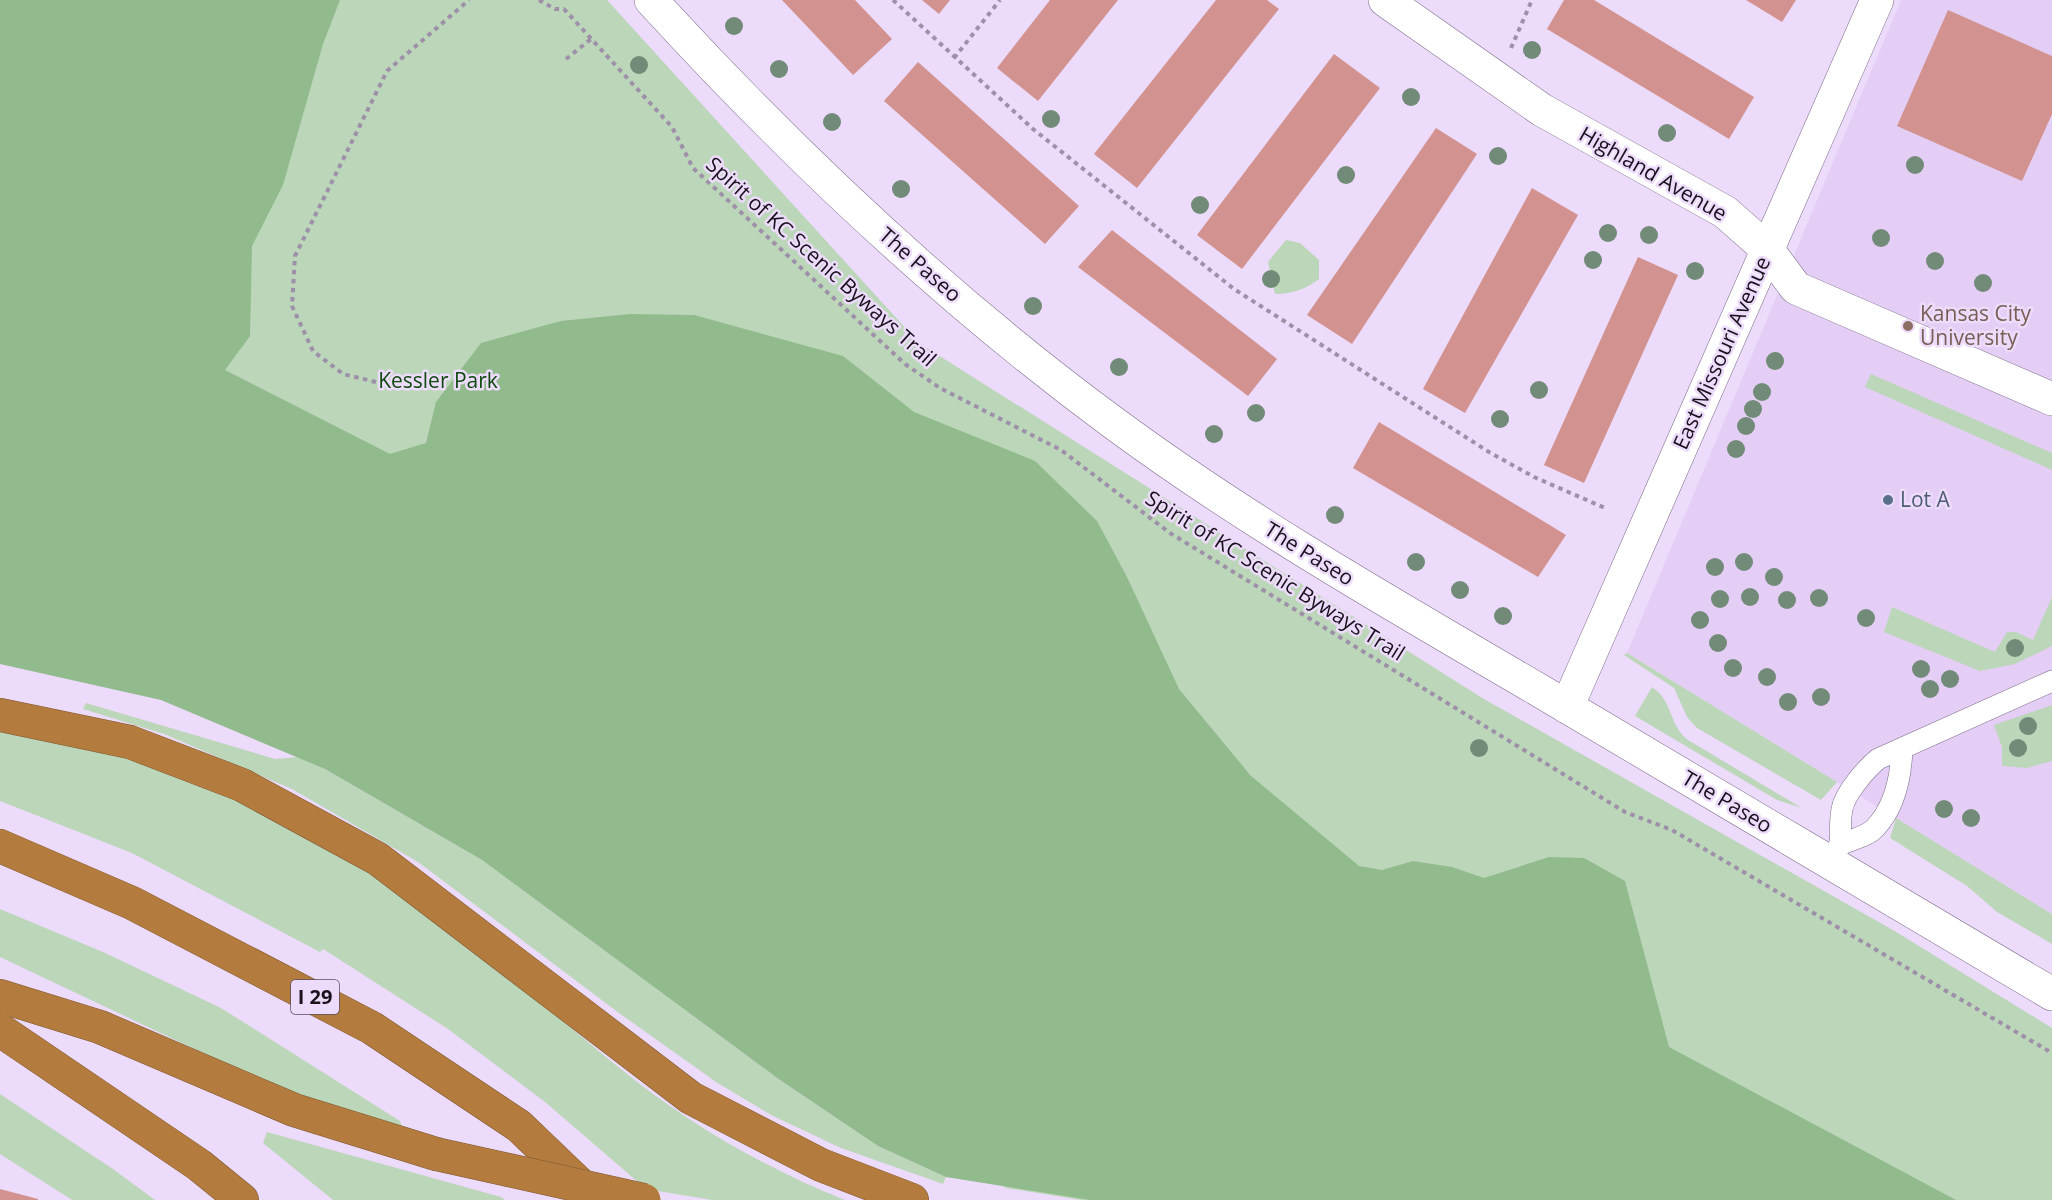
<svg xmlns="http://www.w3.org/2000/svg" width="2052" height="1200" font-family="'Open Sans',sans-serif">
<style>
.built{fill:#e4cef5}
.green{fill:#bcd6b9}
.forest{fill:#91ba8d}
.building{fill:#d2928f}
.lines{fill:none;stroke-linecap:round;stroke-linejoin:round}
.lane-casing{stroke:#786884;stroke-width:22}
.street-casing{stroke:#786884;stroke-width:34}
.highway-casing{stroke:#7d5732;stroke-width:34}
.path{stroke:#9e90a8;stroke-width:4;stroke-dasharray:4.5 4.5;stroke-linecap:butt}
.lane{stroke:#fff;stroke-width:21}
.street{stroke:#fff;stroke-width:33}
.highway{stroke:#b37c3e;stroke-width:33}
.highway-bridge-casing{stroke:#7d5732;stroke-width:34;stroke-linecap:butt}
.highway-bridge{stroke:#b37c3e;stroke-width:33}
.tree{fill:#728b79}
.education-dot{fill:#8d6e63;stroke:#eddbfb;stroke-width:2}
.service-dot{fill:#5c6f8a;stroke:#eddbfb;stroke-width:2}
.labels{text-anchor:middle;stroke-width:5;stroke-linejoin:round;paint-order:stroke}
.shield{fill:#eddbfb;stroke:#594e60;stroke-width:1.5}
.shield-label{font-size:20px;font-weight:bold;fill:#19121d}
.street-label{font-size:21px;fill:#19121d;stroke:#eddbfb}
.education-label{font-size:21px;fill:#785e54;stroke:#eddbfb;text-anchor:start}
.park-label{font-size:21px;fill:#0e490e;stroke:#eddbfb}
.service-label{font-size:21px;fill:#4e5e75;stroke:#eddbfb;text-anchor:start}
</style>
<rect width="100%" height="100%" fill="#eddbfb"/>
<path class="built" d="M1901 0H2052V914L1627 653Z"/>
<g class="green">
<path d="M0 0H607L919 343 1484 699 1893 930 2052 1028V1200H1081L1006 1188 454 801Z"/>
<path d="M1286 240 1300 243 1319 260V279C1306 289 1292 294 1275 294L1268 262Z"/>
<path d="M1871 374 2052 453V470L1865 387Z"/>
<path d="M2052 597V646L2015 664 1980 671 1884 632 1892 607 1995 652 2007 632H2016L2033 640Z"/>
<path d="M1627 653 1837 782 1821 800 1697 728 1687 717 1674 688 1624 655Z"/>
<path d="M1652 687C1674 702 1668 724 1688 740L1802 808 1777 800 1635 716Z"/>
<path d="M86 703 275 759 298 757 325 769 482 860 780 1080 878 1146 946 1177 943 1184 841 1148 771 1115 716 1082 619 1013 418 862 292 789 164 734 83 709Z"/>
<path d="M2052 705V761L2027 768 2002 766V747L1994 725Z"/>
<path d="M0 726C35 734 71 740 106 751 220 786 324 839 421 908 496 960 564 1025 636 1081 699 1130 770 1170 845 1200H712L646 1189 545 1102 448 1029 323 949 320 952 132 853 0 801Z"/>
<path d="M1896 818 2052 914V944L1997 912 1967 886 1890 838Z"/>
<path d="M0 909 103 952 221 1008 400 1121 404 1132 365 1122 207 1055 0 957Z"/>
<path d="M0 1094 113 1169 155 1200H72L0 1154Z"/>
<path d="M267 1132 501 1197 505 1200H333L263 1143Z"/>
</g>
<path class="forest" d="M0 0H340L323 44 283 185 252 246 250 336 225 370 390 454 426 443 436 402 481 343 561 321 630 314 694 315 843 356 914 412 1035 461 1097 521 1127 577 1179 689 1251 776 1359 866 1382 870 1413 861 1452 867 1484 878 1549 857 1584 858 1625 881 1669 1047 1956 1200H1090L946 1177 878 1146 780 1080 482 860 325 769 161 700 0 664Z"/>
<g class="building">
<path d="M782 0H855L892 39 853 75Z"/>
<path d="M922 0H950L939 14Z"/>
<path d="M1050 0H1118L1038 101 997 68Z"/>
<path d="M1216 0H1267L1279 9 1137 188 1094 154Z"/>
<path d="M1564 0H1594L1754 97 1729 139 1547 29Z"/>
<path d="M1746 0H1796L1782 22Z"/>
<path d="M1948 10 2052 56V114L2022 181 1897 126Z"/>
<path d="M1334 54 1380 88 1242 269 1197 235Z"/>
<path d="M918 62 1079 206 1045 244 884 101Z"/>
<path d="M1436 128 1477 154 1352 344 1307 315Z"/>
<path d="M1532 188 1578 215 1465 413 1423 389Z"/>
<path d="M1112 230 1277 359 1248 396 1078 267Z"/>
<path d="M1638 257 1678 275 1584 483 1544 465Z"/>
<path d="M1379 422 1566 535 1538 577 1353 468Z"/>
<path d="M0 1189 38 1199V1200H0Z"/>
</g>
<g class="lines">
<defs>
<g id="lane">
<path d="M1842 844C1851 840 1868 836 1875 828 1895 807 1901 777 1902 749"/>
<path d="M1831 863C1847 836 1837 835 1842 809 1845 793 1866 769 1878 759L2052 681"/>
</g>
<g id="street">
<path d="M651 0C791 153 943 297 1111 421 1246 521 1392 604 1537 689 1709 790 1880 893 2052 994"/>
<path d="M1385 0 1542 110 1725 212 1767 249 1796 288 2052 399"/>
<path d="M1567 707 1877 0"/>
</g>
<g id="highway">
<path d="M0 715 130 742 242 785 378 859 691 1098 821 1165 912 1200"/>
<path d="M0 846 132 903 372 1028 519 1126 591 1195"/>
<path d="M0 996 100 1027 294 1110 436 1154"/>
<path d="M0 1030 199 1165 242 1200"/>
</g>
</defs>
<use href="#lane" class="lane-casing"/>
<use href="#street" class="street-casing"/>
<use href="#highway" class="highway-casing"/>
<g class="path">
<path d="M539 0 555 9H564L672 127 693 168 905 364 940 388 1061 450 1170 533 1625 812 1672 830 2052 1053"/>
<path d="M893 0 1033 129 1234 289 1489 452 1534 477 1605 508"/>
<path d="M1511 48 1532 0"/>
<path d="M954 58 1000 0"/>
<path d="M566 59 591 39"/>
<path d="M376 382 343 374 313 351 292 306 295 256 387 71 469 0"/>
</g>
<use href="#lane" class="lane"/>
<use href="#street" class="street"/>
<use href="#highway" class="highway"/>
<defs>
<path id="highway-bridge" d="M436 1154 644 1200"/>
</defs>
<use href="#highway-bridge" class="highway-bridge-casing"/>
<use href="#highway-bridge" class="highway-bridge"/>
</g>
<g class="tree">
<circle cx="734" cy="26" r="9"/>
<circle cx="1532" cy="50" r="9"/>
<circle cx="639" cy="65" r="9"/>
<circle cx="779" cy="69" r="9"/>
<circle cx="1411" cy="97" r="9"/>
<circle cx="1051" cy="119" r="9"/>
<circle cx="832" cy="122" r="9"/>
<circle cx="1667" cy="133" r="9"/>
<circle cx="1498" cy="156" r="9"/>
<circle cx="1915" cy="165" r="9"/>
<circle cx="1346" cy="175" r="9"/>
<circle cx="901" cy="189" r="9"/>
<circle cx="1200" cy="205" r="9"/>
<circle cx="1608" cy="233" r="9"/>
<circle cx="1649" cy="235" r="9"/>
<circle cx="1881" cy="238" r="9"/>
<circle cx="1593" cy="260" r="9"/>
<circle cx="1935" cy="261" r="9"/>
<circle cx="1695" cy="271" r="9"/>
<circle cx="1271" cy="279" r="9"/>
<circle cx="1983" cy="283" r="9"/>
<circle cx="1033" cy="306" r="9"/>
<circle cx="1775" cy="361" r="9"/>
<circle cx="1119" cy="367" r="9"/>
<circle cx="1539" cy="390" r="9"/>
<circle cx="1762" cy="392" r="9"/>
<circle cx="1753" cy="409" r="9"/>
<circle cx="1256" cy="413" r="9"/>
<circle cx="1500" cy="419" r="9"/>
<circle cx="1746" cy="426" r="9"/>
<circle cx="1214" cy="434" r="9"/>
<circle cx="1736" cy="449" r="9"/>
<circle cx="1335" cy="515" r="9"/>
<circle cx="1416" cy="562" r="9"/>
<circle cx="1744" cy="562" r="9"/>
<circle cx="1715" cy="567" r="9"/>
<circle cx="1774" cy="577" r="9"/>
<circle cx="1460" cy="590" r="9"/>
<circle cx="1750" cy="597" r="9"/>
<circle cx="1819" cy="598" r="9"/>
<circle cx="1720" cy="599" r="9"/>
<circle cx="1787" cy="600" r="9"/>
<circle cx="1503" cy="616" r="9"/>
<circle cx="1866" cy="618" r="9"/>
<circle cx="1700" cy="620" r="9"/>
<circle cx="1718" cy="643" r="9"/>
<circle cx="2015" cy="648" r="9"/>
<circle cx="1733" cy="668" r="9"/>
<circle cx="1921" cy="669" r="9"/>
<circle cx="1767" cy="677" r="9"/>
<circle cx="1950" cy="679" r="9"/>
<circle cx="1930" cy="689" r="9"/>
<circle cx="1821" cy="697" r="9"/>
<circle cx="1788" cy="702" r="9"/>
<circle cx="2028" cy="726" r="9"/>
<circle cx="1479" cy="748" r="9"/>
<circle cx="2018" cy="748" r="9"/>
<circle cx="1944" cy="809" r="9"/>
<circle cx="1971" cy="818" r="9"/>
</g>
<circle class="education-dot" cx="1908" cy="326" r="6"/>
<circle class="service-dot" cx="1888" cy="500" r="6"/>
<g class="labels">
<rect class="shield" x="291" y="980" width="48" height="34" rx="4.5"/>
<g class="shield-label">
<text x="315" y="1004">I 29</text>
</g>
<g class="street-label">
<text transform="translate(1653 174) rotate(30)" y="7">Highland Avenue</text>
<text transform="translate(821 262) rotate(42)" y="7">Spirit of KC Scenic Byways Trail</text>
<text transform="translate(920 265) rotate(41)" y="7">The Paseo</text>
<text transform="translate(1722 353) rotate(-66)" y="7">East Missouri Avenue</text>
<text transform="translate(1309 554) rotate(32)" y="7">The Paseo</text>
<text transform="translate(1275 576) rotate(32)" y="7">Spirit of KC Scenic Byways Trail</text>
<text transform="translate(1727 802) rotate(31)" y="7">The Paseo</text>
</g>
<g class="education-label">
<text x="1920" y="321">Kansas City<tspan x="1920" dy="24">University</tspan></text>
</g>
<g class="park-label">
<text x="438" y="388">Kessler Park</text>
</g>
<g class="service-label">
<text x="1900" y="507">Lot A</text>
</g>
</g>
</svg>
